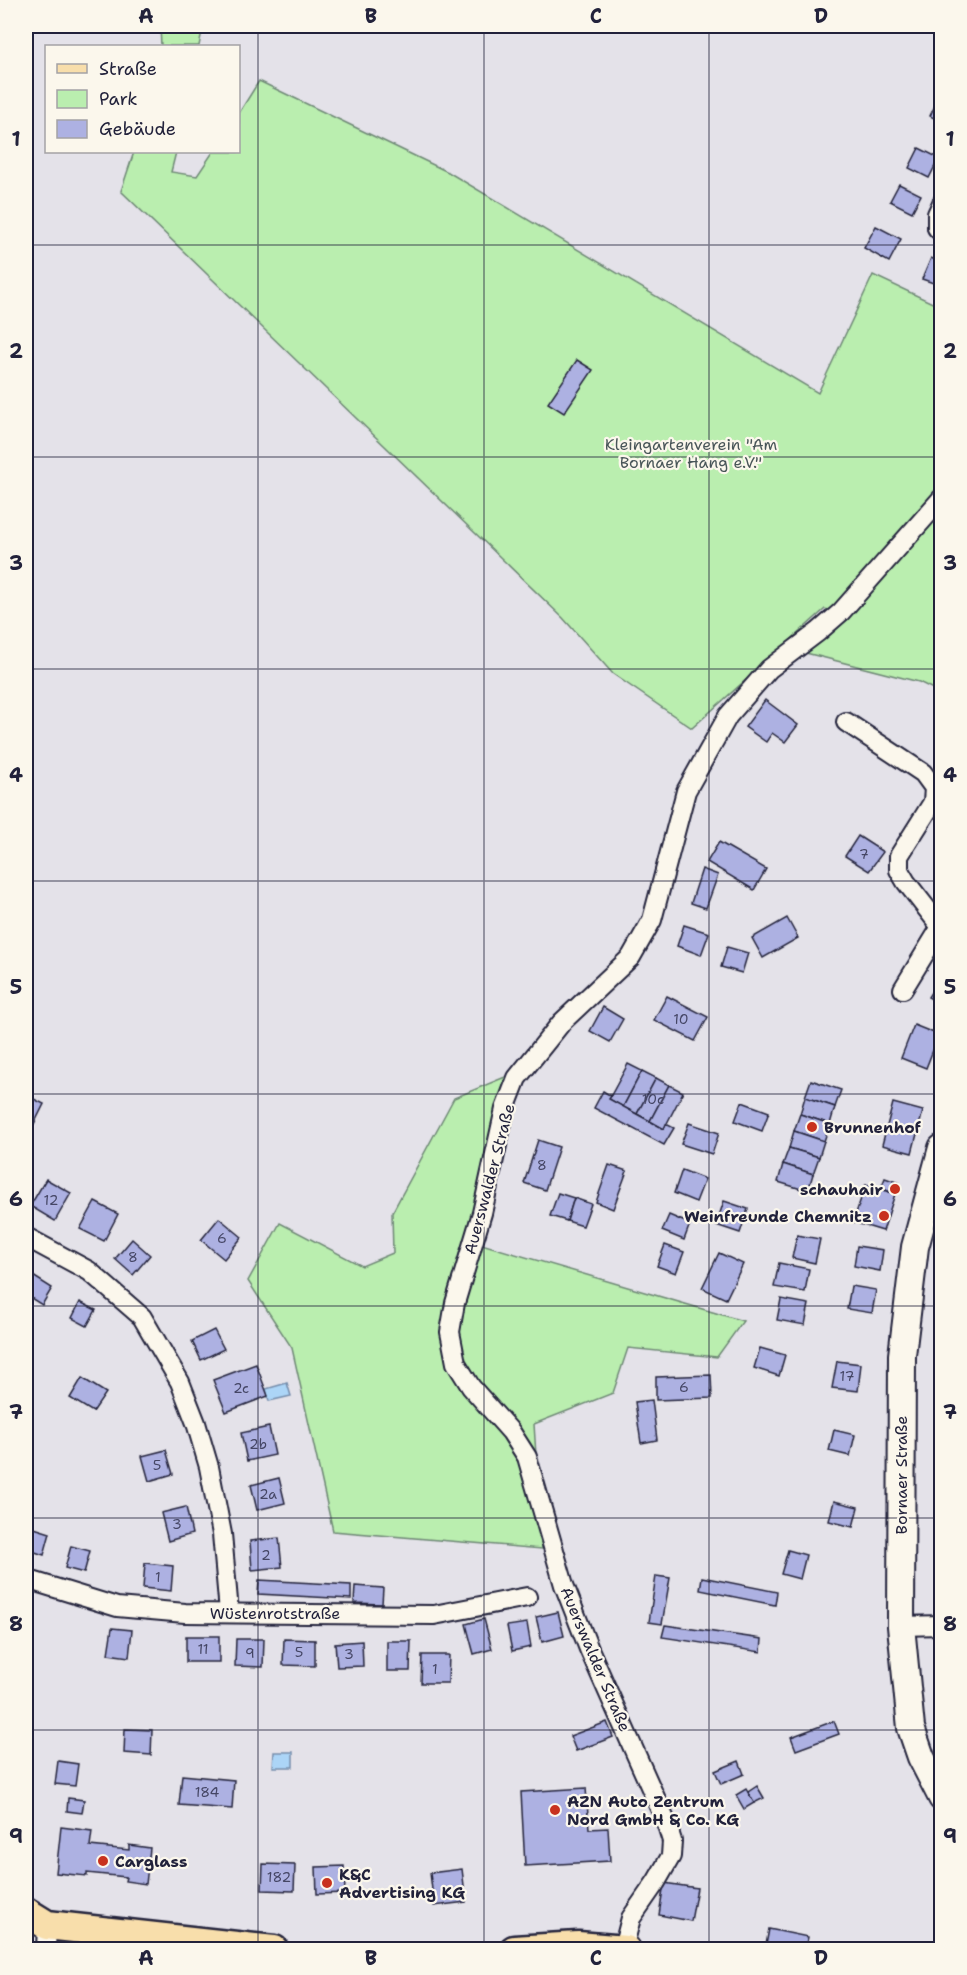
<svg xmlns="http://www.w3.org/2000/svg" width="967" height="1975" font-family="'Shantell Sans',sans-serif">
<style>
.green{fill:#baeeaf;stroke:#6e8875;stroke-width:1.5}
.water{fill:#acd5f7;stroke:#758dac;stroke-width:1.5}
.building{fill:#adb1e2;stroke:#22223b;stroke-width:1.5}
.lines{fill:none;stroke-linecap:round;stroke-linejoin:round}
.street-casing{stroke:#22223b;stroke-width:22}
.secondary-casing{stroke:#22223b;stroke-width:30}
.primary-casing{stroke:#22223b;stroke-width:33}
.street{stroke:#fbf7ec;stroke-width:18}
.secondary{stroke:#fbf7ec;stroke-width:26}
.primary{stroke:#f8deab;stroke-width:28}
.grid{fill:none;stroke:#22223b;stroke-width:1.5;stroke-opacity:0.55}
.poi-dot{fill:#c8321e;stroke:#fbf7ec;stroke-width:2}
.labels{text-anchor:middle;stroke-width:4.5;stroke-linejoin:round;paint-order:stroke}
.number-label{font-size:14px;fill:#454665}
.park-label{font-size:16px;fill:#485558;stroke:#fbf7ec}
.poi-label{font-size:16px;font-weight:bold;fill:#22223b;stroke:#fbf7ec;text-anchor:start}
.street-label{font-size:16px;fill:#22223b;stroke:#fbf7ec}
.neatline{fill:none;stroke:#22223b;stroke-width:2}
.grid-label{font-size:20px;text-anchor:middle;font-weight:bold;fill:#22223b}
</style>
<rect width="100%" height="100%" fill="#e4e2e9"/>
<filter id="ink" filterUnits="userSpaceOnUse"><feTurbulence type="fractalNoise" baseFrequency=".0167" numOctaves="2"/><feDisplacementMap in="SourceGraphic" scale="12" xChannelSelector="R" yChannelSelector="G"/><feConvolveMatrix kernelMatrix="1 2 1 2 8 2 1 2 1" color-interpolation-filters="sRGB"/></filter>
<g filter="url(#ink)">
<g class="green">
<path d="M160 26H203L199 46H161Z"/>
<path d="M259 81 448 172 818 393 873 275 941 307V498L936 516 941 513V693L919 682 806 653 840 613 825 609 692 728 613 674 563 618 121 191 134 152H176L171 172 197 176 213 152H238L239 113Z"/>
<path d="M505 1077 468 1240 743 1321 717 1357 628 1348 613 1393 534 1424 542 1549 333 1531 292 1348 248 1281 280 1223 362 1266 393 1253 392 1213 454 1098Z"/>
</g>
<g class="water">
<path d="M287 1383 291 1396 269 1401 266 1389Z"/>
<path d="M274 1752H293V1767H273Z"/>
</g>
<g class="building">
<path d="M940 95 942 96V122L930 116Z"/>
<path d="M919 148 939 158 929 178 909 168Z"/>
<path d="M899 184 921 195 912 212 890 201Z"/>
<path d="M876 226 901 239 889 262 864 248Z"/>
<path d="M931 258 942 263V286L922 279Z"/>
<path d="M577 360 593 370 564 413 548 403Z"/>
<path d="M765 700 798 725 785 742 772 733 766 742 745 727Z"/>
<path d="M858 836 883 852 869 871 845 856Z"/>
<path d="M719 842 766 869 754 890 707 862Z"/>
<path d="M702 869 718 875 706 908 691 903Z"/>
<path d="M787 918 798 938 763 958 752 938Z"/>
<path d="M684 925 709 933 701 955 677 946Z"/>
<path d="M727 947 748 953 742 973 721 967Z"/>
<path d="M942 975V1005L928 997Z"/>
<path d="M667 996 708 1017 695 1041 654 1020Z"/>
<path d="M603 1007 623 1019 610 1042 590 1031Z"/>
<path d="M914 1025 939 1035 926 1068 901 1058Z"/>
<path d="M628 1064 642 1071 623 1107 609 1099Z"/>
<path d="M642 1071 656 1078 637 1114 623 1107Z"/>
<path d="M656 1078 669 1085 650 1121 637 1114Z"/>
<path d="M811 1080 841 1090 835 1107 805 1097Z"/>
<path d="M669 1085 683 1092 664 1129 650 1121Z"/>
<path d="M603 1091 611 1096 609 1099 664 1129 666 1124 674 1128 664 1145 594 1108Z"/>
<path d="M26 1095 44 1104 31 1130 26 1127Z"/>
<path d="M805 1097 835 1107 830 1124 800 1114Z"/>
<path d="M742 1102 769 1112 762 1131 735 1121Z"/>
<path d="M893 1103 923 1111 912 1153 882 1145Z"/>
<path d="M800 1114 830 1124 824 1141 794 1131Z"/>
<path d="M689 1123 719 1133 712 1154 681 1144Z"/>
<path d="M794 1131 824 1141 819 1157 789 1148Z"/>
<path d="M538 1140 559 1147 545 1190 524 1183Z"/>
<path d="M789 1148 819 1157 813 1174 783 1164Z"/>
<path d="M783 1164 813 1174 808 1191 778 1182Z"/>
<path d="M609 1165 627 1171 613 1209 596 1202Z"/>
<path d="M682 1170 705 1179 696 1202 674 1193Z"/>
<path d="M885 1178 899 1183 895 1194 881 1188Z"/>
<path d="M46 1179 71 1193 55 1221 30 1206Z"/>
<path d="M866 1184 895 1194 883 1231 853 1222Z"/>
<path d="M558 1193 574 1198 567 1221 550 1216Z"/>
<path d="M574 1198 591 1204 583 1226 567 1221Z"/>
<path d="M724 1201 748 1209 740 1233 716 1225Z"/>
<path d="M95 1202 118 1214 104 1241 80 1229Z"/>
<path d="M669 1215 690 1224 684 1240 662 1231Z"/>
<path d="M219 1218 242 1237 224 1259 201 1240Z"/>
<path d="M797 1235 820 1239 815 1263 792 1258Z"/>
<path d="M132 1239 150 1255 133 1275 115 1259Z"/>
<path d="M665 1245 684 1252 676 1273 657 1266Z"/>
<path d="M857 1246 883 1250 880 1271 854 1266Z"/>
<path d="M719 1253 743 1264 726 1299 702 1288Z"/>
<path d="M779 1263 809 1269 805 1292 774 1287Z"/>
<path d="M33 1276 52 1288 42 1305 26 1295V1288Z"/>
<path d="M851 1286 876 1290 872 1313 847 1309Z"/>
<path d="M781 1299 809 1304 805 1325 777 1320Z"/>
<path d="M80 1302 96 1310 87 1326 72 1318Z"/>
<path d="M214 1330 224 1349 201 1360 192 1341Z"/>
<path d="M760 1348 785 1355 779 1376 754 1368Z"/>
<path d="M837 1361 861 1364 858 1391 832 1388Z"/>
<path d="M256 1364 268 1396 226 1412 213 1380Z"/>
<path d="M711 1375 712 1398 656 1400V1377Z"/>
<path d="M82 1378 106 1393 93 1412 70 1398Z"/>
<path d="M652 1400 657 1440 641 1443 635 1402Z"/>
<path d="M269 1427 275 1455 247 1461 241 1433Z"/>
<path d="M834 1430 855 1435 850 1456 829 1451Z"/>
<path d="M166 1450 173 1474 149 1481 142 1456Z"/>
<path d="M279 1478 285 1503 257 1510 251 1485Z"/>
<path d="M834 1501 858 1507 853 1527 829 1521Z"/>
<path d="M186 1507 192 1534 168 1541 161 1513Z"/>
<path d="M31 1527 50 1533 44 1555 26 1549Z"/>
<path d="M279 1538 282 1567 252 1570 250 1541Z"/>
<path d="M71 1546 90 1551 84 1573 65 1568Z"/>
<path d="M788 1550 806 1555 800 1579 781 1574Z"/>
<path d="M145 1563 173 1566 171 1591 143 1588Z"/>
<path d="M656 1576 670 1578 662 1624 649 1622Z"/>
<path d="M702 1577 777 1592 775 1605 700 1590Z"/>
<path d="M259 1580 351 1585V1599L258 1594Z"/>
<path d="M355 1586 383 1588 382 1604 354 1603Z"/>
<path d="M558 1612 564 1636 542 1642 536 1617Z"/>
<path d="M484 1619 492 1649 474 1654 466 1624Z"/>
<path d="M527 1623 531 1647 512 1651 507 1626Z"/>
<path d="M665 1625 762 1639 761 1652 662 1637Z"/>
<path d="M112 1628 132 1630 129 1657 108 1654Z"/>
<rect x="186" y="1636" width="33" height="26"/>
<path d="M236 1639H264L263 1667 235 1666Z"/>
<path d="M284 1639 315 1640V1666L283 1665Z"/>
<path d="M362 1641 363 1666 337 1667 335 1643Z"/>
<path d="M387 1641H411L410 1671H387Z"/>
<path d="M422 1655H449L448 1683H421Z"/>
<path d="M834 1721 839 1734 796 1750 791 1737Z"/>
<path d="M607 1722 613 1737 576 1751 570 1736Z"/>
<path d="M125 1729 152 1730 151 1755 124 1753Z"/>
<path d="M58 1761 78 1764 75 1786 55 1784Z"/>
<path d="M739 1761 744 1774 721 1784 715 1771Z"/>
<path d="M182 1775 234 1780 232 1809 179 1805Z"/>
<path d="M757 1786 764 1798 754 1803 748 1792Z"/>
<path d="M586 1788 589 1829 608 1828 610 1861 525 1866 521 1792Z"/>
<path d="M746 1789 754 1803 744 1809 736 1795Z"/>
<path d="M68 1798 84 1800 82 1813 67 1811Z"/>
<path d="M61 1827 92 1831 90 1846 129 1850V1845L150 1848 146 1884 125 1881 126 1877 87 1873V1876L56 1873Z"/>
<path d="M263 1864 295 1865 294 1891 262 1890Z"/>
<path d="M344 1866 345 1893 317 1894 316 1867Z"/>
<path d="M462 1869 466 1902 434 1906 430 1873Z"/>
<path d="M664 1883 697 1888 691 1921 659 1915Z"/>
<path d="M769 1929 808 1937 805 1950H765Z"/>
</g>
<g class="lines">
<defs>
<g id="street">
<path d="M942 203 937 214V228L942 233"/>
<path d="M846 722 923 773 934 788 933 802 899 856V870L906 882 941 927 903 989"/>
<path d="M26 1237 89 1271 142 1317 180 1382 196 1423 209 1467 222 1534 229 1612"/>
<path d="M26 1579 117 1607 185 1613 434 1615 527 1597"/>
<path d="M901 1626 942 1625"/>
<path d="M623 1949 631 1918 656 1882 671 1856 672 1841 666 1822 589 1649 564 1585 527 1457 511 1432 471 1387 456 1363 450 1332 455 1303 482 1213 505 1109 517 1078 562 1022 631 957 652 920 686 791 728 716 769 669 818 632 841 612 942 498"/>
<path d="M46 1950 47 1925"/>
</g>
<path id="secondary" d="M942 1148 915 1247 902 1355 901 1626 911 1728 921 1757 942 1798"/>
<g id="primary">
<path d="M26 1912 47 1925 274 1950"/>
<path d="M514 1950 578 1946 626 1950"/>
</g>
</defs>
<use href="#street" class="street-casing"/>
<use href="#secondary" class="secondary-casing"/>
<use href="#primary" class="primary-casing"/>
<use href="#street" class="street"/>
<use href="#secondary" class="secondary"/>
<use href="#primary" class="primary"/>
</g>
</g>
<path class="grid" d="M258 26V1950M484 26V1950M709 26V1950M26 245H942M26 457H942M26 669H942M26 881H942M26 1094H942M26 1306H942M26 1518H942M26 1730H942"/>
<g class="poi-dot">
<circle cx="812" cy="1127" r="6"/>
<circle cx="895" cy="1189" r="6"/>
<circle cx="884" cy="1216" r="6"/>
<circle cx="555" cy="1810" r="6"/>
<circle cx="103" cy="1861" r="6"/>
<circle cx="327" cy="1883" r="6"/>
</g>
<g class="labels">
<g class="number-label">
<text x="864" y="859">7</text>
<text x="681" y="1024">10</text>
<text x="653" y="1104">10c</text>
<text x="542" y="1170">8</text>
<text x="51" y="1205">12</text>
<text x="222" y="1243">6</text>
<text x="133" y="1262">8</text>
<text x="847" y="1381">17</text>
<text x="684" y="1392">6</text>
<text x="241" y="1393">2c</text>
<text x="258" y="1449">2b</text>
<text x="157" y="1470">5</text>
<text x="268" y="1499">2a</text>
<text x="177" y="1529">3</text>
<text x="266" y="1560">2</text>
<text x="158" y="1582">1</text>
<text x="203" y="1654">11</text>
<text x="299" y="1657">5</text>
<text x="250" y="1658">9</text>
<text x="349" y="1659">3</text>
<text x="435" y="1674">1</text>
<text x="207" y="1797">184</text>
<text x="279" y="1882">182</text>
</g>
<g class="park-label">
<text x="691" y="450">Kleingartenverein "Am<tspan x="691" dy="18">Bornaer Hang e.V."</tspan></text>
</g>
<g class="poi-label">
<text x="824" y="1133">Brunnenhof</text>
<text x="883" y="1195" text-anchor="end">schauhair</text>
<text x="872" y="1222" text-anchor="end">Weinfreunde Chemnitz</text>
<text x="567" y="1807">AZN Auto Zentrum<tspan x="567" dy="18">Nord GmbH &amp; Co. KG</tspan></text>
<text x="115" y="1867">Carglass</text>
<text x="339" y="1880">K&amp;C<tspan x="339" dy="18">Advertising KG</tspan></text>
</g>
<g class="street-label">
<text transform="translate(489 1179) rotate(-75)" y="6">Auerswalder Straße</text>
<text transform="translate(901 1475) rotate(-90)" y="6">Bornaer Straße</text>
<text x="275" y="1619">Wüstenrotstraße</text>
<text transform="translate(596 1659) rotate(67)" y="6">Auerswalder Straße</text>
</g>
</g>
<rect width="967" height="1975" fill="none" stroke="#fbf7ec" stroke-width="66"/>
<rect x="45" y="45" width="195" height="108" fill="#fbf7ec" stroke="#a4a2a5" stroke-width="1.5"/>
<rect x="57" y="64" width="30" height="9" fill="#f8deab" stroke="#a4a2a5" stroke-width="1.5"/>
<text x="99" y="75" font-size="18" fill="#22223b">Straße</text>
<rect x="57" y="90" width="30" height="18" fill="#baeeaf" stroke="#a4a2a5" stroke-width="1.5"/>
<text x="99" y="105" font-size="18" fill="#22223b">Park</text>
<rect x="57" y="120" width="30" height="18" fill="#adb1e2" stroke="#a4a2a5" stroke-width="1.5"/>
<text x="99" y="135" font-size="18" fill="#22223b">Gebäude</text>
<rect x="33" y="33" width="901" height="1909" class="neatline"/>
<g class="grid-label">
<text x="146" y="23">A</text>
<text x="371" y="23">B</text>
<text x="596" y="23">C</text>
<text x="821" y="23">D</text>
<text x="16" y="146">1</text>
<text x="950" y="146">1</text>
<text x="16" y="358">2</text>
<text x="950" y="358">2</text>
<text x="16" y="570">3</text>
<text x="950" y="570">3</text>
<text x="16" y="782">4</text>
<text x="950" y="782">4</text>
<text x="16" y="994">5</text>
<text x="950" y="994">5</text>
<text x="16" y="1206">6</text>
<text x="950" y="1206">6</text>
<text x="16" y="1419">7</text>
<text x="950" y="1419">7</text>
<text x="16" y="1631">8</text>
<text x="950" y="1631">8</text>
<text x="16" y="1843">9</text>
<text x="950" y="1843">9</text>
<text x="146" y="1965">A</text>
<text x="371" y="1965">B</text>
<text x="596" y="1965">C</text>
<text x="821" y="1965">D</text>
</g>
</svg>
